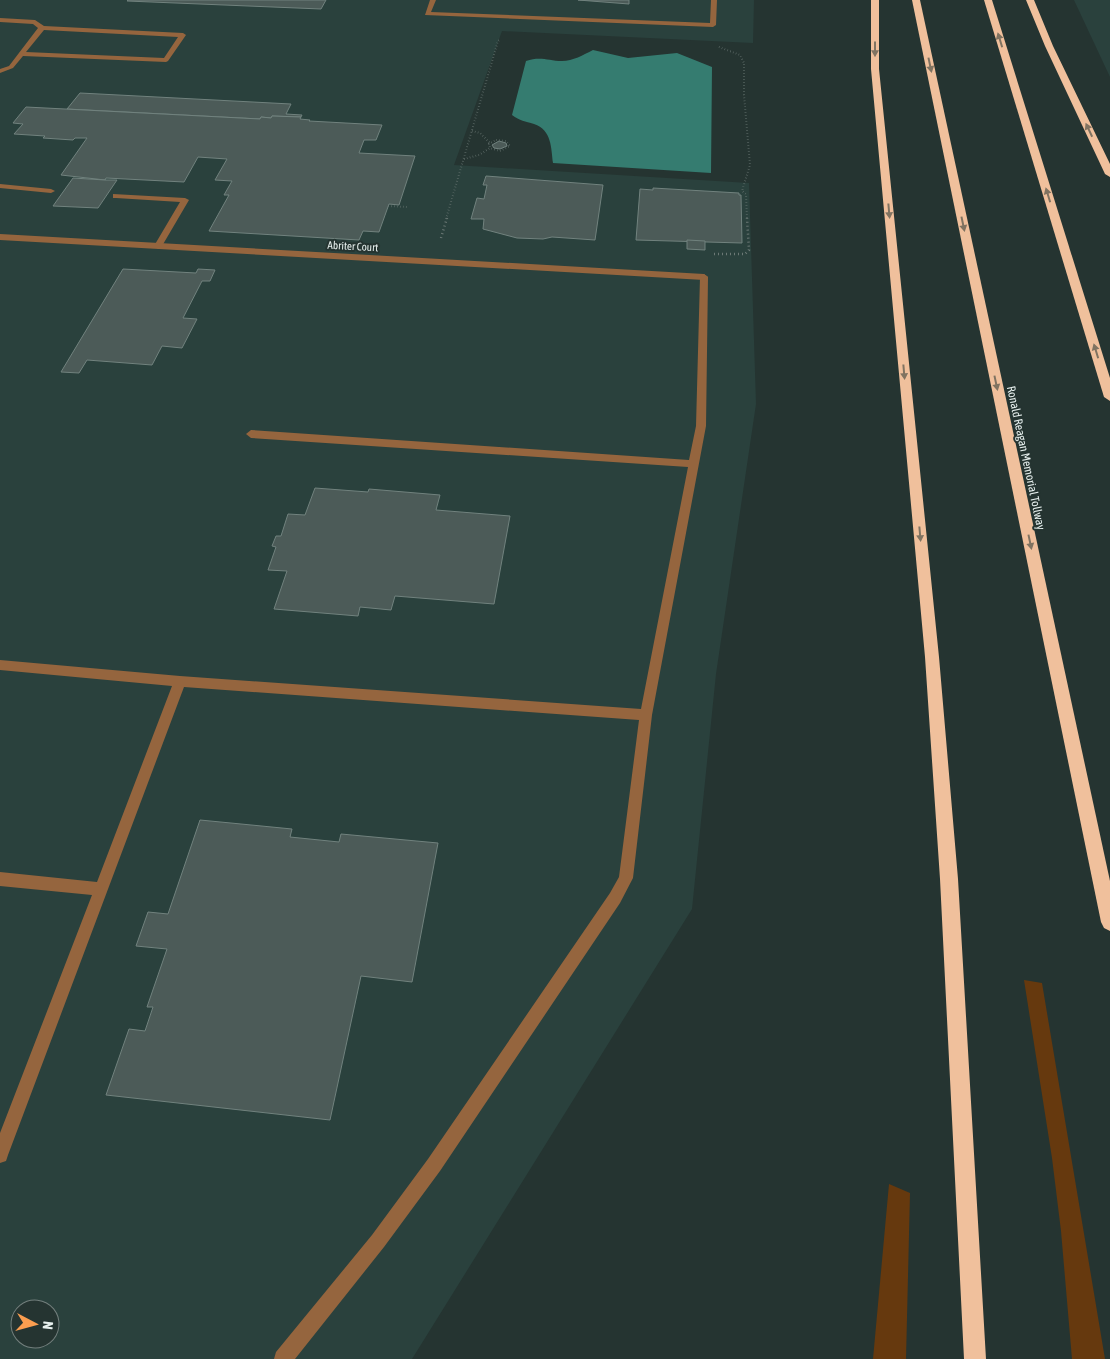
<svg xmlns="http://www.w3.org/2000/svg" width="1110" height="1359" font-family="'Asap Condensed',sans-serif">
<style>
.built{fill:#2a413d;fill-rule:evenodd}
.green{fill:#66390e}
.water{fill:#357c70}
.building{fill:#4c5b58;stroke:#71827e}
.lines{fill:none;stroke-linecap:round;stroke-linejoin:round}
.path-far1{stroke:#6b7875;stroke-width:2;stroke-dasharray:0.5 2.5;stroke-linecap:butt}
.path{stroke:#6b7875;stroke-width:2.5;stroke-dasharray:1 3;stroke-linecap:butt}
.service{fill:#95653e;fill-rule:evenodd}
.minor{fill:#95653e;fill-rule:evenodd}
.motorway{fill:#f0c09c;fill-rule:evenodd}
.oneway{fill:#807361}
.labels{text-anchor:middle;stroke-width:4;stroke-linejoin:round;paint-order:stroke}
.far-street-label{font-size:11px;fill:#e7f0ee;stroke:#253431}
.street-label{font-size:12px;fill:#e7f0ee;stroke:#253431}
</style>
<rect width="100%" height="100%" fill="#253431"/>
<g class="built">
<path d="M0 0H754L753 43 502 31 454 165 749 183 756 404 716 674 692 909 412 1359H0ZM20 1309H50V1339H20Z"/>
<path d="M1074 0H1110V77Z"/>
</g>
<g class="green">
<path d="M1024 980 1042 983 1105 1359H1072L1061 1231 1052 1158Z"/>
<path d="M889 1184 910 1193 906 1359H873Z"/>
</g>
<path class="water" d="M593 50 628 58 677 53 712 67 711 173 553 163C551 148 552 130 534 124 525 121 520 121 512 115L526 61C541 56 548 61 562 61 573 61 583 55 593 50Z"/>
<g class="building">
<path d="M128 0H326L321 9 127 1Z"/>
<path d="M578 0H629V4Z"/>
<path d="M80 93 291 104 286 114 302 115 301 117 272 116 271 118 261 117 260 119 67 109Z"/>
<path d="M26 107 260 119 261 117 271 118 272 116 301 117 300 119 310 120 309 121 382 125 376 140H364L359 153 415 156 399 205 389 204 379 232 363 231 359 240 209 231 229 195H224L232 181 215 180 227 159 198 157 184 182 106 178 105 180 61 175 87 138H75L73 140 43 138 45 136 14 134 23 124 13 123Z"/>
<path d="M499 141 506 143 507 146 500 149 494 148 492 145Z"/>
<path d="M486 176 603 185 595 240 552 237 543 239 517 238 483 229 484 219H471L477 198 484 199 487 185H483Z"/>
<path d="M73 178 105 180H117L98 208 53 206Z"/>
<path d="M653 188 739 193V195H741L742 243 636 240 640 189 653 190Z"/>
<path d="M687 240 705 241V250L687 249Z"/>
<path d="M123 269 196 273 198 269 215 270 210 281H202L183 318 197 319 182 348 162 346 152 365 87 360 79 373 61 372Z"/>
<path d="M315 488 368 492 369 489 440 495 436 510 510 516 494 604 395 596 391 610 360 607 358 616 274 609 287 571 268 570 276 547 272 546 276 536H281L288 514 305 515Z"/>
<path d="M200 820 292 829 290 837 339 842 341 834 438 843 412 982 361 976 330 1120 106 1095 129 1029 145 1031 153 1007H147L167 949 136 946 148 912 168 914Z"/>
</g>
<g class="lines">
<g class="path-far1">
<path d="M719 47 740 55 744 63V95L750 165 742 191 746 194 747 219"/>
<path d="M472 131 480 133 490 143"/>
<path d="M496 140 506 141 510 146 500 151 490 148 489 144Z"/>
<path d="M464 159 479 155 490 148"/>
<path d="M388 206 407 207"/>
<path d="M446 219 498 41 501 39"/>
</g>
<g class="path">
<path d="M441 238 447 218"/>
<path d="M714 254H745L749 250 747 218"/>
</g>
<g class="service">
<path d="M430 0H436L431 12 710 23 711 0H717L716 25 713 27 425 15Z"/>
<path d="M0 18 35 20 44 26 183 33 186 35 168 61 166 62 23 56 13 68 0 73V69L9 66 38 28 33 24 0 22ZM44 30 178 37 164 58 26 52Z"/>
<path d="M0 184 51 189 55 191 51 193 0 188Z"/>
<path d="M113 194 185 198 189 200 162 246 158 249 154 246 180 202 116 198H113Z"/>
<path d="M704 274 708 277 706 426 652 715 633 878 620 903 440 1171 384 1247 295 1359H274L276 1352 372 1235 428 1159 610 893 619 877 639 720 184 687 8 1155 6 1161 0 1163V1133L92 895 0 886V872L97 882 172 686 0 670V660L180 676 641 709 688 467 251 438 246 434 251 430 689 460 696 426 700 277Z"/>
</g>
<path class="minor" d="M0 234 704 274 708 277 704 280 0 240Z"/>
<g class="motorway">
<path d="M871 0H879V69L939 657 958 879 986 1359H964L940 879 925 657 871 69Z"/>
<path d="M912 0H920L1110 881V931L1104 928 1101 922Z"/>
<path d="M984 0H992L1110 378V401L1104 397Z"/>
<path d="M1026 0H1034L1053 46 1110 164V177L1105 174 1045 46Z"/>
</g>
</g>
<defs><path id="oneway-solid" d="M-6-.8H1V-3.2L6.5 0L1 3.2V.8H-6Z" transform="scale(1.25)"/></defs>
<g class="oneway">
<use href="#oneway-solid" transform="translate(1000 40) rotate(-107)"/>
<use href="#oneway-solid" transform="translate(875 49) rotate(90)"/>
<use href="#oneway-solid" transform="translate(930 65) rotate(78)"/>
<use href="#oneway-solid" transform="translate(1089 130) rotate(-115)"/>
<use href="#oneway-solid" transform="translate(1048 195) rotate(-107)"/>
<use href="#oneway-solid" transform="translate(889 211) rotate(85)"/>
<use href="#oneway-solid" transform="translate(963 224) rotate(78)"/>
<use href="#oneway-solid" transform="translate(1096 351) rotate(-107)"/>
<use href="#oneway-solid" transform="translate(904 372) rotate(85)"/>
<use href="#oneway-solid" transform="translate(996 383) rotate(78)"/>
<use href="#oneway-solid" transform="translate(920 534) rotate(85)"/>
<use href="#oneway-solid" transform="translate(1030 542) rotate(78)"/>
</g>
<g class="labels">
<g class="far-street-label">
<text transform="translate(353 246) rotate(3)" y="4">Abriter Court</text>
</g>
<g class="street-label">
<text transform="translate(1026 458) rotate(78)" y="4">Ronald Reagan Memorial Tollway</text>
</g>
</g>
<g transform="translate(35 1324) rotate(96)"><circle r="24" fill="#253431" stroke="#737f7d"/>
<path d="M0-4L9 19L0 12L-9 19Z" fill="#fb9e50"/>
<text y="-8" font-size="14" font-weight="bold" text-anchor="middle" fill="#e7f0ee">N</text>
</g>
</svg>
